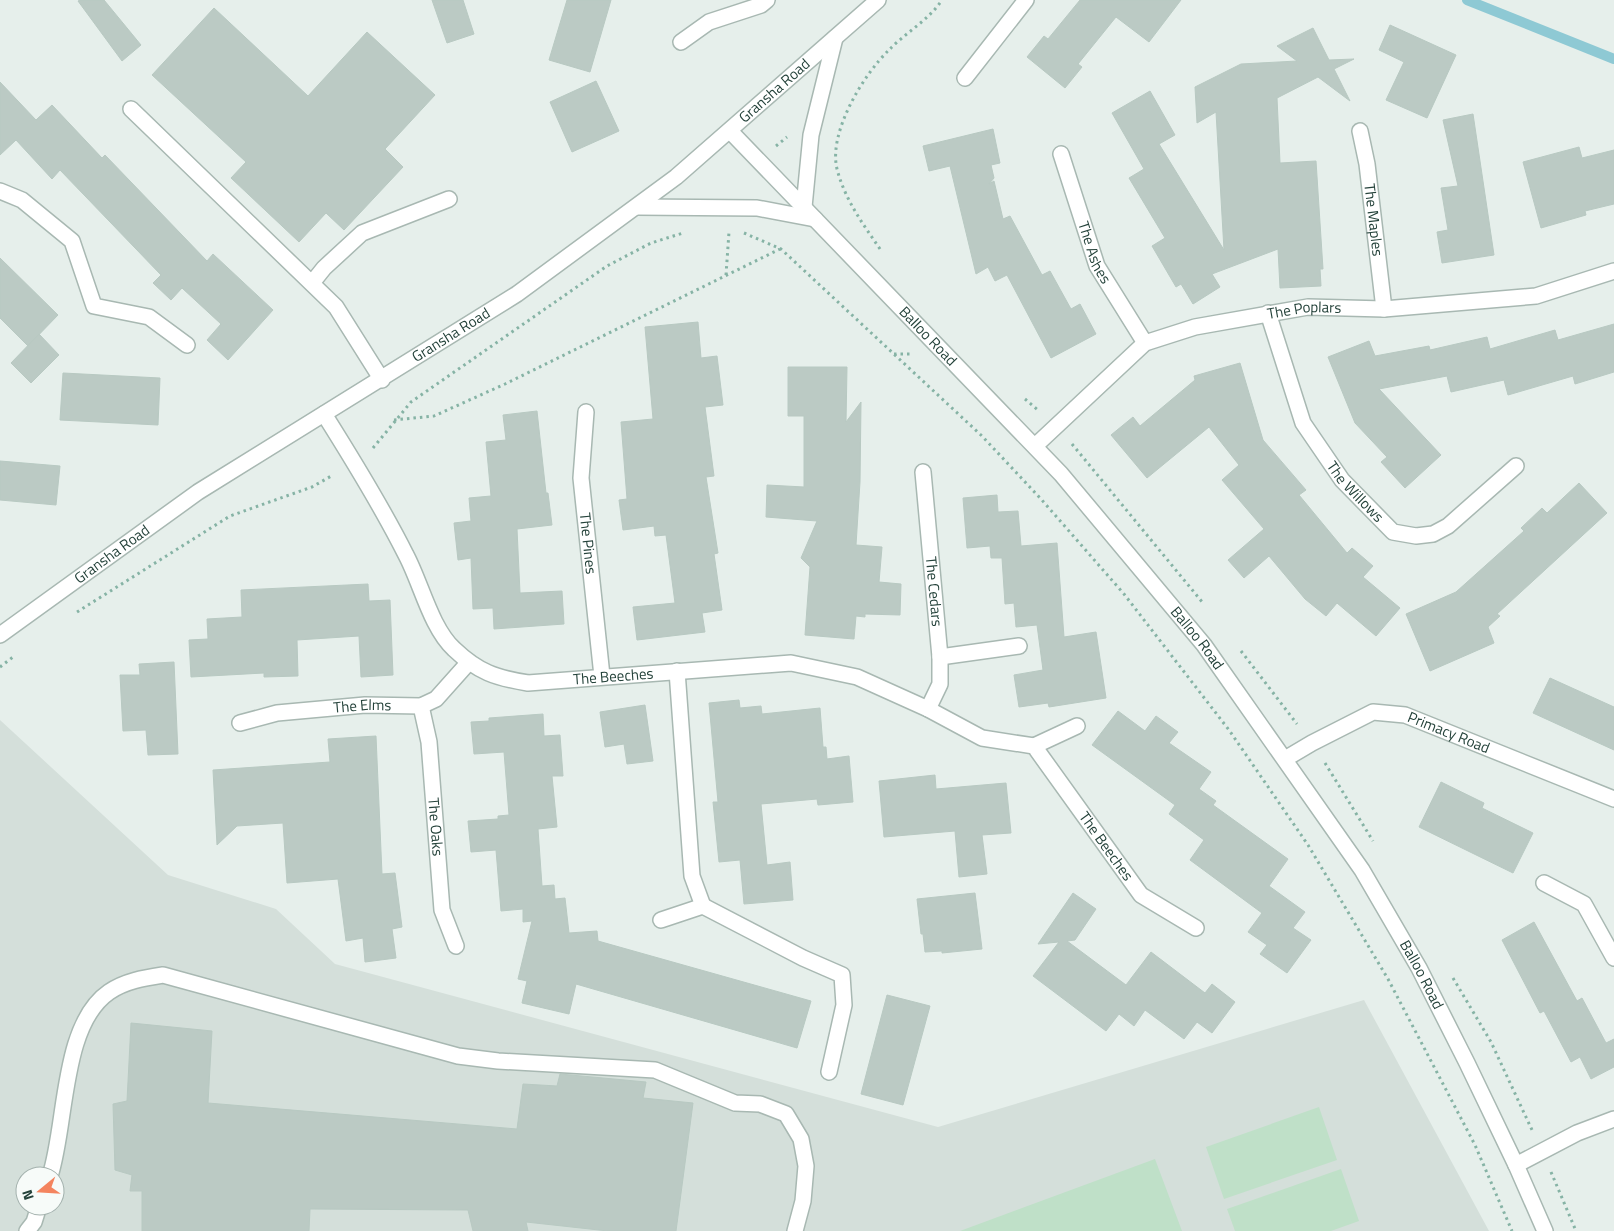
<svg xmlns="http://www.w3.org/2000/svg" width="1614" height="1231" font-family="'Titillium Web',sans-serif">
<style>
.built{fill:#d4dfda;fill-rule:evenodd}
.green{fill:#bfe0c8}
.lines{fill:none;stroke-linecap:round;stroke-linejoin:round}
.stream{stroke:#8ec9d4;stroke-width:10}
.building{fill:#bbcac4;stroke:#b8c9c2}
.minor-casing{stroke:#a8b8b2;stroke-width:18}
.path{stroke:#86b3a5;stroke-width:3;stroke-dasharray:2.5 4;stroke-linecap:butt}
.minor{stroke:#fff;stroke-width:15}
.labels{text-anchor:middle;stroke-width:4.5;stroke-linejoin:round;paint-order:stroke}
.street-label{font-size:15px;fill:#24423a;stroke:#f7fbf9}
</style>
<rect width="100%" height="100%" fill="#e6efeb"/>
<path class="built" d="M0 720 168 875 276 909 335 964 938 1127 1364 1000 1489 1231H0ZM25 1176H55V1206H25Z"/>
<g class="green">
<path d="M1319 1107 1337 1160 1224 1199 1206 1147Z"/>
<path d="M1155 1159 1182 1231H960Z"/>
<path d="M1341 1169 1359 1221 1331 1231H1235L1227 1209Z"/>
</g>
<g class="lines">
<path class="stream" d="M1467 0 1614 59"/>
</g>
<g class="building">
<path d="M80 0H104L141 45 122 61 78 1Z"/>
<path d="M432 0H463L474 34 447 43Z"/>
<path d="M567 0H611L590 72 549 60Z"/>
<path d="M1080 0H1181L1149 42 1116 17 1078 64 1082 67 1065 88 1027 57 1044 36 1048 39Z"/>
<path d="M214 8 308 96 367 32 435 95 385 149 403 167 344 230 326 213 299 242 231 178 246 162 152 75Z"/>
<path d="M1390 25 1456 55 1427 118 1386 100 1404 62 1379 50Z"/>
<path d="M1313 28 1329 60 1354 59 1334 69 1350 101 1318 77 1277 98 1280 163 1316 161 1323 269H1320L1321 286 1280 288 1278 249 1212 274 1220 287 1193 304 1181 284 1176 287 1152 246 1165 238 1129 178 1144 169 1112 113 1150 91 1175 135 1159 144 1224 250 1216 112 1197 123 1195 87 1241 64 1297 61 1277 46Z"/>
<path d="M596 81 619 131 572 152 550 102Z"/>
<path d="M0 82 36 120 52 105 102 158 105 155 207 261 213 254 273 310 228 360 207 340 221 324 182 288 171 300 153 283 161 275 60 170 52 179 16 140 0 155Z"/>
<path d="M1473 114 1494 255 1442 263 1437 232 1448 230 1441 188 1458 186 1443 120Z"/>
<path d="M993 129 1000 163 991 165 994 178 989 184 994 181 1003 219 1010 216 1042 275 1050 271 1071 309 1080 304 1096 334 1051 358 1007 275 995 281 988 267 976 274 950 166 929 171 923 146Z"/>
<path d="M1579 147 1582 158 1614 150V204L1585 211 1586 215 1541 228 1523 162Z"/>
<path d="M0 258 58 315 28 346 0 318Z"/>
<path d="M698 322 701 358 717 356 723 405 705 407 714 476 706 477 718 553 714 554 722 610 702 613 705 632 637 640 633 607 675 603 666 535 655 536 654 526 623 530 619 500 627 499 621 422 653 419 645 327Z"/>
<path d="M1614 324V372L1575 384 1573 376 1508 395 1504 380 1451 392 1447 376 1379 389 1441 455 1405 488 1381 462 1387 457 1355 423 1328 357 1369 341 1375 356 1429 346 1430 350 1487 337 1490 349 1555 330 1558 340Z"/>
<path d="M39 334 59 355 31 383 11 363Z"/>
<path d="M1240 363 1263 440 1306 490 1299 495 1347 553 1352 548 1373 566 1363 577 1400 608 1376 636 1337 603 1326 616 1305 599 1269 556 1244 578 1228 560 1264 529 1222 480 1239 465 1209 427 1147 478 1111 435 1133 417 1140 426 1195 380 1194 376Z"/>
<path d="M788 367H847L846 422 861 402 860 482 856 545 882 547 879 582 901 584 900 615 865 614V617L856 616 854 639 805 635 810 567 801 558 817 521 766 517 767 485 804 487V416H788Z"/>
<path d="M63 373 160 378 158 425 60 420Z"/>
<path d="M537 411 546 493H548L552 525 517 529 520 593 562 591 564 624 494 629 493 608 473 609 471 558 458 560 454 523 471 521 469 498 491 496 486 442 506 440 503 415Z"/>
<path d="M0 461 60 466 56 505 0 500Z"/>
<path d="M1579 483 1607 513 1497 614 1500 616 1488 627 1494 643 1430 671 1406 614 1456 592 1524 531 1521 528 1542 508 1547 513Z"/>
<path d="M997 495 998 512 1018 511 1021 546 1057 543 1064 637 1096 632 1106 698 1049 707 1048 703 1019 707 1014 675 1043 670 1037 625 1016 627 1014 603 1005 604 1002 558H991L990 546 967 548 963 498Z"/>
<path d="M368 584 369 601 390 600 393 675 361 677 359 636 297 640 298 676 264 677V673L191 677 189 640 208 639 207 619 242 617 241 590Z"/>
<path d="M174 662 178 754 148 755 146 730 123 731 120 675H140L139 664Z"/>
<path d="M1550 678 1614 707V750L1533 713Z"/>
<path d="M739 700 740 708 761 706 762 714 820 708 823 747H826L827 759 849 756 853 802 818 805 817 799 761 804 767 865 790 862 793 900 744 904 740 860 719 862 713 802H718L709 703Z"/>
<path d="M645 705 653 761 627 764 624 744 605 747 600 712Z"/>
<path d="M1118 711 1145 731 1156 716 1178 732 1169 743 1211 772 1199 789 1216 801 1213 805 1288 859 1269 886 1305 912 1293 928 1311 940 1287 973 1260 954 1267 945 1248 932 1262 913 1190 860 1204 840 1169 814 1175 805 1092 745Z"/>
<path d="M543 714 544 736 560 735 563 776H552L557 827 538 829 542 886 554 885 555 899 565 898 569 933 597 931 598 941 811 1001 797 1048 576 984 569 1014 522 1003 527 981 518 979 532 921 523 922V909L501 911 496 850 471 852 468 821 498 819V816L509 815 504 752 474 754 471 722 489 721V718Z"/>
<path d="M376 736 382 874 395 873 402 927 392 929 396 958 365 962 363 938 346 941 338 879 287 883 283 823 237 826 217 845 213 770 330 762 328 739Z"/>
<path d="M935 775 936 789 1006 783 1011 833 982 835 987 874 959 877 955 831 884 837 879 781Z"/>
<path d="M1441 782 1484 803 1482 808 1533 833 1513 873 1419 827Z"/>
<path d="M975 893 982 949 942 953V951L925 952 923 934H921L917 899Z"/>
<path d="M1073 893 1096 909 1075 940 1067 941 1126 985 1151 952 1205 993 1212 984 1235 1002 1212 1033 1197 1022 1184 1039 1145 1010 1134 1026 1119 1014 1106 1031 1033 976 1059 942 1038 944Z"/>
<path d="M1534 922 1577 1001 1582 998 1606 1043 1614 1039V1067L1591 1079 1580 1057 1571 1062 1544 1011 1540 1013 1502 940Z"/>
<path d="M887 995 930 1006 903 1105 861 1094Z"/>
<path d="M131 1023 212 1031 208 1103 517 1129 523 1084 557 1086 560 1074 646 1082 643 1098 693 1103 676 1231H608L526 1222 528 1231H473L468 1210 310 1209 309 1231H142V1191H130L132 1175 115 1170 113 1104 127 1101Z"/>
</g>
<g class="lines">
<defs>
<g id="minor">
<path d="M681 42 709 22 761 5 767 0"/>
<path d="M965 78 1026 0"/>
<path d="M131 109 336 307 382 380"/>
<path id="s1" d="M730 131 1061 474 1204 645 1362 870 1419 968 1467 1063 1516 1165 1545 1231"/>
<path id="s2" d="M1360 131 1367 164 1384 309"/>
<path id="s3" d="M1061 154 1097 266 1145 343"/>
<path d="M0 191 22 200 72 241 94 306 149 317 187 345"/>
<path d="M637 207 757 208 815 219"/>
<path d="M804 207 811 135 835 38"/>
<path d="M312 283 324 268 362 233 449 199"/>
<path id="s4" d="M1268 313 1303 423 1342 480 1393 532 1416 536 1433 534 1448 526 1516 466"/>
<path id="s5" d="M586 412 581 478 602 676"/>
<path id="s6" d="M324 414C353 460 382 507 406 555 421 583 431 628 454 649 478 672 496 678 528 683L791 663 857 677 928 709 982 738 1034 746 1141 895 1196 928"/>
<path id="s7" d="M1035 446 1145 343 1195 327 1308 307 1384 309 1536 296 1614 271"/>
<path id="s8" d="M923 472 940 657V684L928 709"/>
<path id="s9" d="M0 635 198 492 517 294 676 177 878 0"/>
<path d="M940 657 1019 646"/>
<path d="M677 671 692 876 703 906"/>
<path id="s10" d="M421 706 429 742 442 910 456 946"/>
<path id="s11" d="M240 723 277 713 365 705 421 706 436 699 469 662"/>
<path d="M1034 746 1077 726"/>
<path id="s12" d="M1285 759 1312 743 1373 712 1405 715 1614 799"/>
<path d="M1544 883 1584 904 1614 958"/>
<path d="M661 920 703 906 803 958 842 975 844 1005 829 1072"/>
<path d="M1516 1165 1577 1133 1614 1119"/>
<path d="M50 1176C67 1124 61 1025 109 992 125 981 144 978 163 975L458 1056 498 1061 655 1070 735 1103 760 1104 786 1114 801 1139 806 1166 803 1201 795 1231"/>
<path d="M27 1231 34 1222 39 1206"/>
</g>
</defs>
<use href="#minor" class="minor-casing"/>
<g class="path">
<path d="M776 146 787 137"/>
<path d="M744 233 781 249 982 436 1041 499 1124 594 1229 730 1308 845 1388 979 1475 1145 1512 1231"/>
<path d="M880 249C863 224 845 200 837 169 828 132 864 74 889 50 905 33 929 20 942 0"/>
<path d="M726 275 729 232"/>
<path d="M894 354H911"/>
<path d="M1025 399 1039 411"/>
<path d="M394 420 434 416 505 384 780 249"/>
<path d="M1072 444 1203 603"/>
<path d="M373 448 411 402 607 266 651 243 683 233"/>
<path d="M77 612 230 516 312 487 333 475"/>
<path d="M1241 651 1297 724"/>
<path d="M0 667 13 657"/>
<path d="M1325 763 1373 841"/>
<path d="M1453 978 1491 1042 1532 1130"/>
<path d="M1551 1172 1576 1231"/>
</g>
<use href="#minor" class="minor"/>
</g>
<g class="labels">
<g class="street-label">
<text dy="5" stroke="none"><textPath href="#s9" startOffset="948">Gransha Road</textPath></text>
<text dy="5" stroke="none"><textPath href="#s2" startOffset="90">The Maples</textPath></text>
<text dy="5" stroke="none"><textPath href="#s3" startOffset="104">The Ashes</textPath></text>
<text dy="5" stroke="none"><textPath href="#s7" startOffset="314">The Poplars</textPath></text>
<text dy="5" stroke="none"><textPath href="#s9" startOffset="542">Gransha Road</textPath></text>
<text dy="5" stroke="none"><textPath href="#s1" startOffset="285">Balloo Road</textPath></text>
<text dy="5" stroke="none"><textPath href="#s4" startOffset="202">The Willows</textPath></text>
<text dy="5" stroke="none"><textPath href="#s5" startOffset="132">The Pines</textPath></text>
<text dy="5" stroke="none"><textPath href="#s9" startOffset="138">Gransha Road</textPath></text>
<text dy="5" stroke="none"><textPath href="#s8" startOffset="120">The Cedars</textPath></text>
<text dy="5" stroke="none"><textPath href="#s1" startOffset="690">Balloo Road</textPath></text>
<text dy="5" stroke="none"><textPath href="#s6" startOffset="438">The Beeches</textPath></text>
<text dy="5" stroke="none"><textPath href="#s11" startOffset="124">The Elms</textPath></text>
<text dy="5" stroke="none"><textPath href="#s12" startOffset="179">Primacy Road</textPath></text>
<text dy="5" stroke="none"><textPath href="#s10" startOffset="122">The Oaks</textPath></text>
<text dy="5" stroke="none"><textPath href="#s6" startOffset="999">The Beeches</textPath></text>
<text dy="5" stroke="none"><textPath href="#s1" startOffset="1095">Balloo Road</textPath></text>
</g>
</g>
<g transform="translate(40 1191) rotate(252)"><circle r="24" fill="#f7fbf9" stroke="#a3b1ad"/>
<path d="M0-4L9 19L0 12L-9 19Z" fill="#f4845f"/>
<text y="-8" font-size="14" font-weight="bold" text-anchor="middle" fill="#24423a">N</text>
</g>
</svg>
